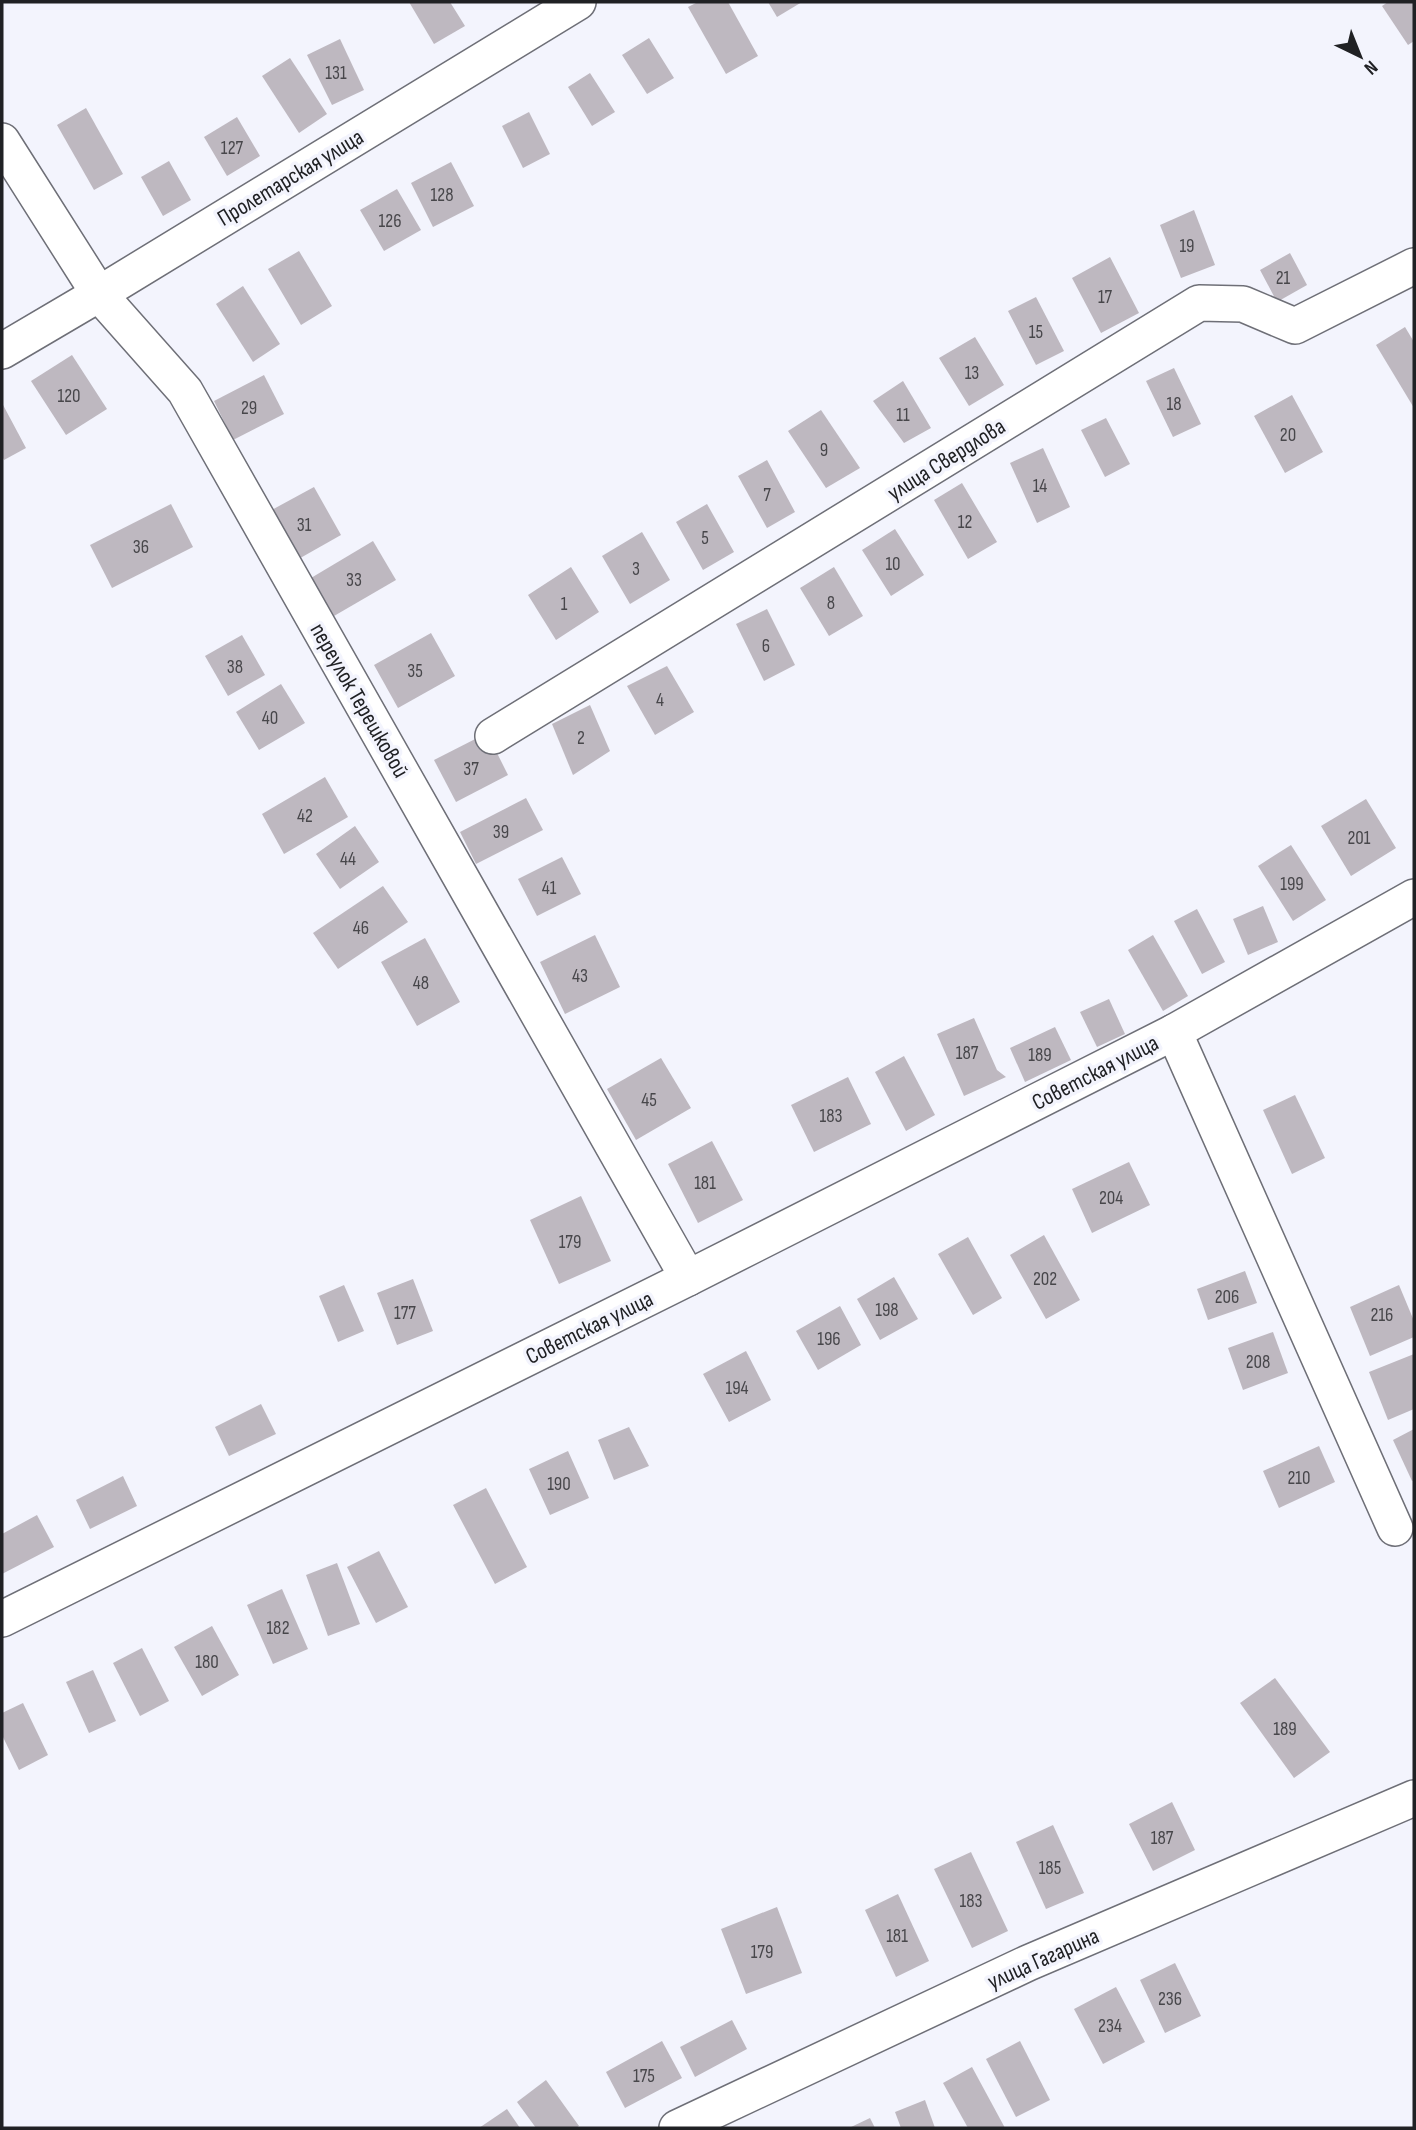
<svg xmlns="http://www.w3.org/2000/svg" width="1416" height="2130" font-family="'Sofia Sans Condensed',sans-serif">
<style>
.building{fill:#beb8c0}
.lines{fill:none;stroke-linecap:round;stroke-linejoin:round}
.minor-casing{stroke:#6e6f77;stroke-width:38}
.minor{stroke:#fff;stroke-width:35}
.labels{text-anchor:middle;stroke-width:7;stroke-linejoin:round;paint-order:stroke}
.number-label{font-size:19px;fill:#48474b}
.street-label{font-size:23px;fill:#202124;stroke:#f3f4fd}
</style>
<rect width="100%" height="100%" fill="#f3f4fd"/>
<g class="building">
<path d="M409 2H450L465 26 434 44Z"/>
<path d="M698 2H728L758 56 726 74 688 7Z"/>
<path d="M768 2H802L777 17Z"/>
<path d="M1388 2H1414V41L1408 45 1382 6Z"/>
<path d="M649 38 674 78 647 94 622 55Z"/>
<path d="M340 39 364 90 332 105 307 55Z"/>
<path d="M290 58 327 114 299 133 262 76Z"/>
<path d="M590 73 615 112 592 126 568 87Z"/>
<path d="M86 108 123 174 94 190 57 125Z"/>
<path d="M529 112 550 154 523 168 502 126Z"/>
<path d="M237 117 260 156 227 176 204 137Z"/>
<path d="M169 161 191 200 163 216 141 177Z"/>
<path d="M451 162 474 206 433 227 411 183Z"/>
<path d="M397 189 421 230 384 251 360 210Z"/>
<path d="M1194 210 1215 265 1181 278 1160 225Z"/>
<path d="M299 251 332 306 301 325 268 269Z"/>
<path d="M1290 253 1307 285 1277 302 1260 270Z"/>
<path d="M1110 257 1139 313 1101 333 1072 278Z"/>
<path d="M243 286 280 344 253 362 216 304Z"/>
<path d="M1036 297 1064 351 1036 365 1008 311Z"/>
<path d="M1405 327 1414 342V408L1376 345Z"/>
<path d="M975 337 1004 385 969 406 939 358Z"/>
<path d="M72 355 107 409 66 435 31 381Z"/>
<path d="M1174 368 1201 424 1173 437 1146 381Z"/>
<path d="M264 375 284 414 233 440 214 401Z"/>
<path d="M903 381 931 428 904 443 873 401Z"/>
<path d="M1292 395 1323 452 1285 473 1254 416Z"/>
<path d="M2 403 26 448 4 460 2 456Z"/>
<path d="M821 410 860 468 826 488 788 431Z"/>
<path d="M1106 418 1130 464 1105 477 1081 430Z"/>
<path d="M1043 448 1070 507 1037 523 1010 463Z"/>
<path d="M767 460 795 512 767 528 738 476Z"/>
<path d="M962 483 997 542 968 559 934 500Z"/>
<path d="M314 487 341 535 295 561 268 512Z"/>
<path d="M171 504 193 547 112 588 90 545Z"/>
<path d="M707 504 734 552 703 570 676 522Z"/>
<path d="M895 529 924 575 891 596 862 550Z"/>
<path d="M642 532 670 580 630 604 602 556Z"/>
<path d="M373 541 396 580 334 616 311 578Z"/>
<path d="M571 567 599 612 556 640 528 595Z"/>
<path d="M834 567 863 616 829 636 800 588Z"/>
<path d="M767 609 795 665 764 681 736 624Z"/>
<path d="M431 633 455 676 398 708 374 665Z"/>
<path d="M242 635 265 675 228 696 205 656Z"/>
<path d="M667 666 694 712 655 735 627 686Z"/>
<path d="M281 684 305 723 259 750 236 712Z"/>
<path d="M590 705 610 751 573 775 552 724Z"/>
<path d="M487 733 508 775 456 802 434 760Z"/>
<path d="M325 777 348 817 284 854 262 814Z"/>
<path d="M526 798 543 830 476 864 460 832Z"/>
<path d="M1366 799 1396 848 1351 876 1321 826Z"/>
<path d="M355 826 379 862 340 889 316 854Z"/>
<path d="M1291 845 1326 900 1293 921 1258 866Z"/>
<path d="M562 857 581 894 537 916 518 879Z"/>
<path d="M383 886 408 922 338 969 313 933Z"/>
<path d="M1263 906 1278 942 1248 955 1233 919Z"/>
<path d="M1197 909 1225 962 1202 974 1174 921Z"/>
<path d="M595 935 620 987 565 1014 540 962Z"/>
<path d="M1153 935 1188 996 1163 1011 1128 950Z"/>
<path d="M425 938 460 1002 417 1026 381 962Z"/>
<path d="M1109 999 1125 1034 1097 1047 1080 1012Z"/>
<path d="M974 1018 997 1070 1006 1077 964 1096 937 1034Z"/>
<path d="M1055 1027 1071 1060 1025 1082 1010 1048Z"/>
<path d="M904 1056 935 1115 906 1131 875 1072Z"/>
<path d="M661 1058 691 1108 636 1140 607 1089Z"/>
<path d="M848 1077 871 1124 814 1152 791 1105Z"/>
<path d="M1295 1095 1325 1158 1292 1174 1263 1110Z"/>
<path d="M712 1141 743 1200 698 1223 668 1164Z"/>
<path d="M1129 1162 1150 1205 1092 1233 1072 1189Z"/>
<path d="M581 1196 611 1261 559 1284 530 1220Z"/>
<path d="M1044 1235 1080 1300 1046 1319 1010 1255Z"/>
<path d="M968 1237 1002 1298 973 1315 938 1254Z"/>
<path d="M1245 1271 1257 1303 1208 1320 1197 1289Z"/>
<path d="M894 1277 918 1319 880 1340 857 1299Z"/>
<path d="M413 1279 433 1331 397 1345 377 1293Z"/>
<path d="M344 1285 364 1331 338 1342 319 1296Z"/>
<path d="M1399 1285 1414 1321V1337L1370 1356 1350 1307Z"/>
<path d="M840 1306 861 1345 818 1370 796 1331Z"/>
<path d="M1273 1332 1288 1373 1243 1390 1228 1348Z"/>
<path d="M746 1351 771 1400 729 1422 703 1374Z"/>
<path d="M1414 1354V1409L1388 1420 1369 1372Z"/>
<path d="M261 1404 276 1434 229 1456 215 1427Z"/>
<path d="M629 1427 649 1466 614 1480 598 1440Z"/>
<path d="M1414 1429V1480L1412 1481 1393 1440Z"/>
<path d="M1319 1446 1335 1482 1279 1508 1263 1471Z"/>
<path d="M568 1451 589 1498 550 1515 529 1469Z"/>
<path d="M123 1476 137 1506 90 1529 76 1500Z"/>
<path d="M486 1488 527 1567 495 1584 453 1505Z"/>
<path d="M37 1515 54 1547 2 1574V1534Z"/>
<path d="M379 1551 408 1607 376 1623 347 1567Z"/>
<path d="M337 1563 360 1624 328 1636 306 1575Z"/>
<path d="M282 1589 308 1649 273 1664 247 1605Z"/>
<path d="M212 1626 239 1675 202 1696 174 1647Z"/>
<path d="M142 1648 169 1701 140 1716 113 1663Z"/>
<path d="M93 1670 116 1721 89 1733 66 1682Z"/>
<path d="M1275 1678 1330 1752 1294 1778 1240 1703Z"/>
<path d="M23 1703 48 1755 19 1770 2 1735V1713Z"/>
<path d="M1172 1802 1195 1850 1153 1871 1129 1824Z"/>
<path d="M1053 1825 1084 1893 1046 1909 1016 1842Z"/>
<path d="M971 1852 1008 1931 972 1948 934 1869Z"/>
<path d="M898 1894 929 1961 896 1977 865 1910Z"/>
<path d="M777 1907 802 1973 746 1994 721 1929Z"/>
<path d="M1175 1963 1201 2016 1165 2033 1140 1980Z"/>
<path d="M1116 1987 1145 2042 1103 2064 1074 2009Z"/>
<path d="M732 2020 747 2049 695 2077 680 2047Z"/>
<path d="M662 2041 682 2078 625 2108 606 2072Z"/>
<path d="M1020 2041 1050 2100 1016 2117 986 2059Z"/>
<path d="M972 2067 1005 2128H968L943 2083Z"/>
<path d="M546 2080 579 2126 576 2128H536L517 2102Z"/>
<path d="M925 2100 935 2128H901L895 2112Z"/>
<path d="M507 2109 520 2128H479Z"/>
<path d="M870 2118 875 2128H849Z"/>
</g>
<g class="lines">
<defs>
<g id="minor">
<path d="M2 141 99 294 185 391 688 1278"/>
<path d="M2 351 99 294 578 2"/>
<path d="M493 736 1199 303 1243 304 1295 326 1414 266"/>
<path d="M1174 1032 1395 1528"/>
<path d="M2 1619 688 1278 1174 1032 1414 897"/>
<path d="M677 2128 1028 1963 1414 1798"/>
</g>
</defs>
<use href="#minor" class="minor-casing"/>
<use href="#minor" class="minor"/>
</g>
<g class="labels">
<g class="number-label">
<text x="336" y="79">131</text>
<text x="232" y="154">127</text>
<text x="442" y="201">128</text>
<text x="390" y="227">126</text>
<text x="1187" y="252">19</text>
<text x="1283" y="284">21</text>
<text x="1105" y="303">17</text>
<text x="1036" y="338">15</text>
<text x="972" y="379">13</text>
<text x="69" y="402">120</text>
<text x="1174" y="410">18</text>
<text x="249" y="414">29</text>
<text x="903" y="421">11</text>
<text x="1288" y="441">20</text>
<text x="824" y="456">9</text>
<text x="1040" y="492">14</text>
<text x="767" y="501">7</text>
<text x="965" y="528">12</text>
<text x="304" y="531">31</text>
<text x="705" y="544">5</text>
<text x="141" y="553">36</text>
<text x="893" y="570">10</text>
<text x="636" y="575">3</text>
<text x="354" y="586">33</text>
<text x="831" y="609">8</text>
<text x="564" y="610">1</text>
<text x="766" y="652">6</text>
<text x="235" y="673">38</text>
<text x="415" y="677">35</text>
<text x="660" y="706">4</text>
<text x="270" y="724">40</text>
<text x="581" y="744">2</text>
<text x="471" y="775">37</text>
<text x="305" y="822">42</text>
<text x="501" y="838">39</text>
<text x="1359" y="844">201</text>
<text x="348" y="865">44</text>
<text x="1292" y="890">199</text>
<text x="549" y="894">41</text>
<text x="361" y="934">46</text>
<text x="580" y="982">43</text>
<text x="421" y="989">48</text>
<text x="967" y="1059">187</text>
<text x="1040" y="1061">189</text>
<text x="649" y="1106">45</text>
<text x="831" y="1122">183</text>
<text x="705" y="1189">181</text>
<text x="1111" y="1204">204</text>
<text x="570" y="1248">179</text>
<text x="1045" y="1285">202</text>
<text x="1227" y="1303">206</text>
<text x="887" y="1316">198</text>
<text x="405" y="1319">177</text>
<text x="1382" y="1321">216</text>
<text x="829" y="1345">196</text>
<text x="1258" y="1368">208</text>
<text x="737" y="1394">194</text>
<text x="1299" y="1484">210</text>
<text x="559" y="1490">190</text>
<text x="278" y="1634">182</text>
<text x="207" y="1668">180</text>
<text x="1285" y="1735">189</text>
<text x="1162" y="1844">187</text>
<text x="1050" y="1874">185</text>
<text x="971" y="1907">183</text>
<text x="897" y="1942">181</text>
<text x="762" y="1958">179</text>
<text x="1170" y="2005">236</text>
<text x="1110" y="2032">234</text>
<text x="644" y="2082">175</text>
</g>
<g class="street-label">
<text transform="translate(290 177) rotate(-31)" y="8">Пролетарская улица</text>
<text transform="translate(946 459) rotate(-32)" y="8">улица Свердлова</text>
<text transform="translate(360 700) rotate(60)" y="8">переулок Терешковой</text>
<text transform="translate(1095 1072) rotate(-27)" y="8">Советская улица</text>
<text transform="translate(589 1327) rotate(-26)" y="8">Советская улица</text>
<text transform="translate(1043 1958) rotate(-24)" y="8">улица Гагарина</text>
</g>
</g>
<rect width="1416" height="2130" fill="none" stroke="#202124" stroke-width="7"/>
<g transform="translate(1360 56) rotate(137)" stroke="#f3f4fd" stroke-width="5" paint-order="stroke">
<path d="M0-5L12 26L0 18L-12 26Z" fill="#202124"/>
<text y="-10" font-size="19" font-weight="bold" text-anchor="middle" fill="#202124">N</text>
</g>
</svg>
